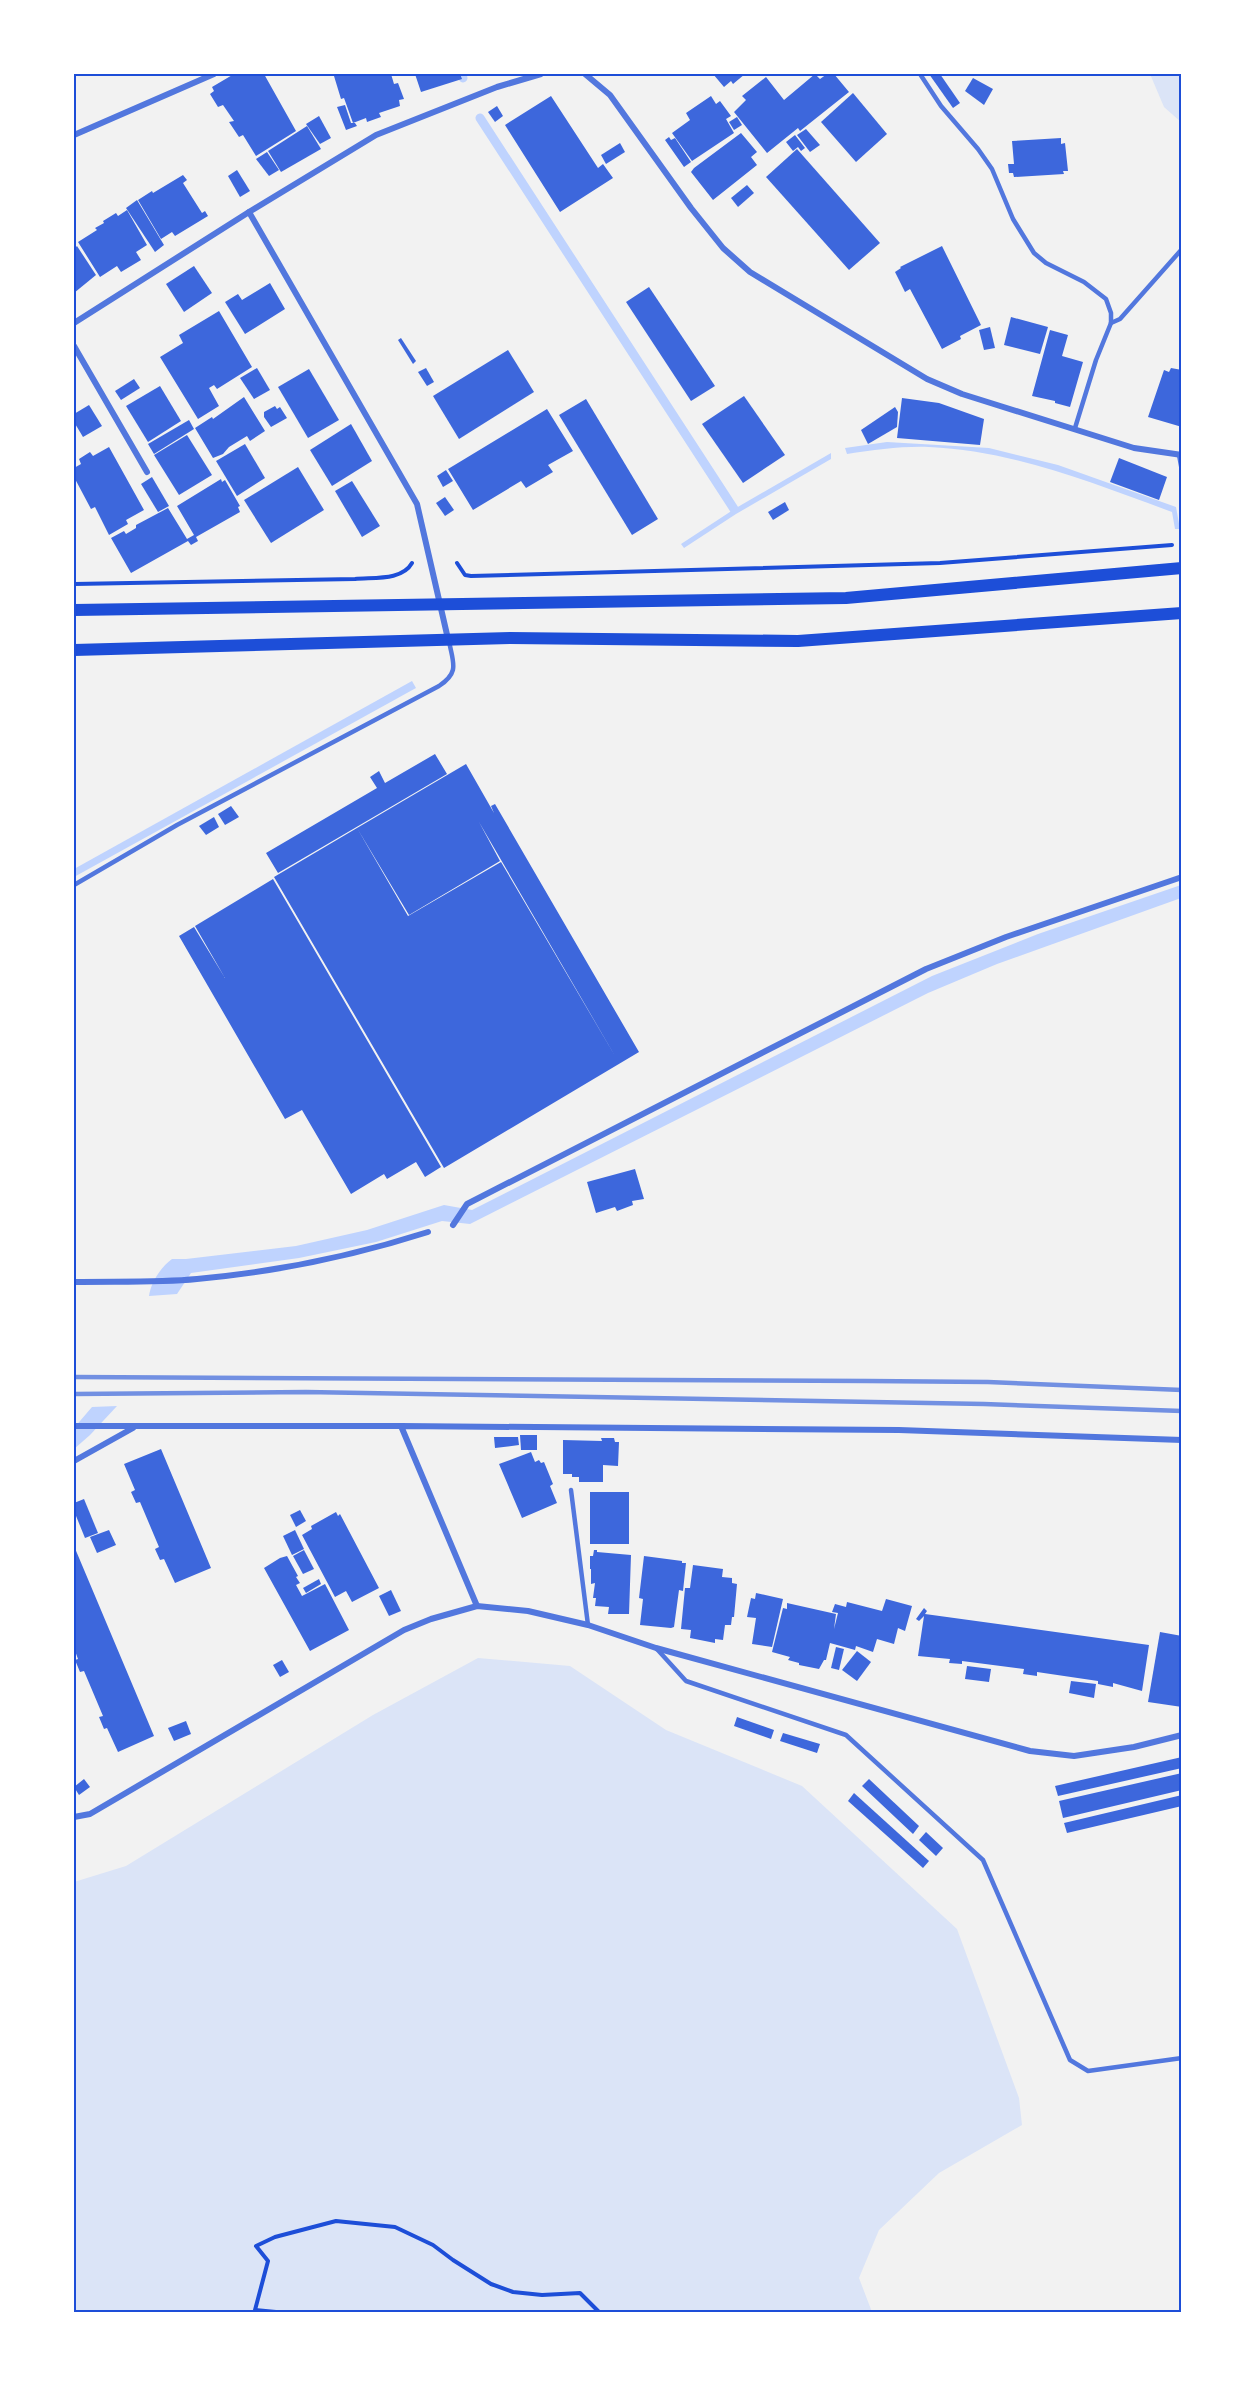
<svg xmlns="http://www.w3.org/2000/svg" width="1255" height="2386" font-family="'PT Sans Narrow',sans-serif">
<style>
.green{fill:#dbe4f7}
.water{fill:#bfd3fe}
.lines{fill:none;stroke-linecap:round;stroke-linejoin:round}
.stream{stroke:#bfd3fe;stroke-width:9}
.building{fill:#3d67dc}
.path{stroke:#1d4ed8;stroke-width:4}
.service{stroke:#5277de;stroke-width:4.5}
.minor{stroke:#5277de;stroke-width:6}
.secondary{stroke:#1d4ed8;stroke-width:12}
.rail{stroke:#7290e2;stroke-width:4.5}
.neatline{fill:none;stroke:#1d4ed8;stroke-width:2}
</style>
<rect width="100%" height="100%" fill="#f2f2f2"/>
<g class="green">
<path d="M1150 74H1181V122L1164 107Z"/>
<path d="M478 1658 570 1666 666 1730 802 1786 957 1929 1019 2098 1022 2125 939 2173 879 2230 859 2278 872 2312H74V1882L126 1866 373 1715Z"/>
</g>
<g class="water">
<path d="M887 442 989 448 1058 465 1176 507 1180 529H1175L1172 512C1093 483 1015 451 929 447 902 446 875 450 847 454L845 448Z"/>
<path d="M831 453V459L736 514 684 548 681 544 736 508Z"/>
<path d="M412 681 416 688 74 877V869Z"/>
<path d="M1181 885V898L997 964 928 993 470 1224 442 1221 376 1242 299 1258 191 1273 177 1294 149 1296C151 1282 161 1267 172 1259H186L296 1246 367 1230 444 1205 472 1210 932 976 1038 934Z"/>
<path d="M117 1406 90 1435 74 1449V1428L92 1407Z"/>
</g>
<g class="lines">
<g class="stream">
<path d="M462 74 463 78"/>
<path d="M480 118 734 509"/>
</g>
</g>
<g class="building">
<path d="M234 74H264L296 131 256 156 243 135 239 137 229 122 234 121 223 105 218 107 210 94 214 91 212 87Z"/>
<path d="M341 74H391L394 84 398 83 404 99 399 100 400 106 379 113 381 117 367 122 366 118 353 123 344 98 341 99 334 76Z"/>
<path d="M415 74H460L462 79 421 92Z"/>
<path d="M713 74H745L733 84 731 81 724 87Z"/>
<path d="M815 74 820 79 827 74H834L849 92 800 131 798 128 767 153 734 112 746 100 742 96 766 77 784 100Z"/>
<path d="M929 74H940L960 103 953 108Z"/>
<path d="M973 78 993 89 984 105 965 91Z"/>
<path d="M853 93 887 134 856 162 821 122Z"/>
<path d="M551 96 598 168 603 164 613 178 560 212 505 125Z"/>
<path d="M711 96 716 104 720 101 731 116 726 119 734 133 692 161 672 133 690 120 686 113Z"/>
<path d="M345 105 351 123H355L357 126 346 130 337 107Z"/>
<path d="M497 106 503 116 495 122 488 112Z"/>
<path d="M319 116 331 138 320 144 306 124Z"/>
<path d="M737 117 742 125 734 130 729 122Z"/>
<path d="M307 126 321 149 281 172 268 151Z"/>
<path d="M806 129 820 145 810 152 797 135Z"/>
<path d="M741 133 757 152 751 157 757 165 713 200 691 172 694 168Z"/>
<path d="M795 135 805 148 801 151 798 147 793 151 786 142Z"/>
<path d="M669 137 671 140 675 138 691 162 684 167 665 140Z"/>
<path d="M1061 138V144L1065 143 1068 171H1063L1064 174 1014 177 1013 173H1009L1008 164H1014L1012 141Z"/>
<path d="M620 143 625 152 606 164 601 155Z"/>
<path d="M797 149 880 243 849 270 766 177Z"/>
<path d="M267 152 279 170 269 176 256 159Z"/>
<path d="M237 170 250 191 240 197 228 176Z"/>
<path d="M183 175 187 180 183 183 202 213 205 211 208 216 175 236 172 232 161 239 138 200 152 191 153 193Z"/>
<path d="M747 185 754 193 738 207 731 198Z"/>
<path d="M137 200 164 245 155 252 126 208Z"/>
<path d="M127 210 147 245 136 252 141 260 121 272 117 266 100 277 78 242 97 230 95 228 104 223 103 221 116 213 118 216Z"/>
<path d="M77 246 96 275 74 293V249Z"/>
<path d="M942 246 981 325 960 336 961 339 942 349 910 289 905 292 895 272 901 268 900 267Z"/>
<path d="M194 266 212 293 184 312 166 284Z"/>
<path d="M270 283 285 309 245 334 225 302 238 294 242 300Z"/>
<path d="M649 287 715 386 691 401 626 302Z"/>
<path d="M219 311 252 367 217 389 214 385 209 388 219 406 198 419 160 357 183 343 179 335Z"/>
<path d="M1011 317 1048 327 1040 354 1004 345Z"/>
<path d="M990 327 995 348 984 350 979 330Z"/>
<path d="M1050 330 1068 335 1062 356 1083 362 1070 407 1055 403V401L1032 396Z"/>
<path d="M401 338 416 361 413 364 398 340Z"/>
<path d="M508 350 534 392 459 439 433 396Z"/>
<path d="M257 368 270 390 254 399 240 378Z"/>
<path d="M426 368 434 382 427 386 418 372Z"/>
<path d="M1171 368 1182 370V427L1148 417 1164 370 1169 372Z"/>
<path d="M309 369 339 420 308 438 278 387Z"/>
<path d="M134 379 140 388 121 400 115 391Z"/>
<path d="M160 386 181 421 148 442 126 406Z"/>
<path d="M744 396 785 455 743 483 702 424Z"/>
<path d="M244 397 265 431 250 441 247 436 229 447 223 454 213 458 195 428 212 417 213 419Z"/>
<path d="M902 398 939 403 984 419 980 445 897 438Z"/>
<path d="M586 399 658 519 632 535 559 415Z"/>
<path d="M89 405 102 426 83 437 74 422V414Z"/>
<path d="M275 406 277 409 280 407 287 418 271 427 264 417V412Z"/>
<path d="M895 407 898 412 897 427 868 444 861 430Z"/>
<path d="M547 409 573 451 548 465 553 472 526 488 521 481 473 510 448 469Z"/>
<path d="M189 420 194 429 154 454 148 444Z"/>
<path d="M351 424 372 461 332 486 310 450Z"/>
<path d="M187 435 212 475 179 495 154 455Z"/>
<path d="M245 444 265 478 237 496 216 461Z"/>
<path d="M109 447 144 510 126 520 128 524 109 535 95 507 91 509 74 477V468L81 464 79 459 90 452 93 456Z"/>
<path d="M1119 458 1167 477 1159 500 1110 482Z"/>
<path d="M298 467 324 510 271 543 244 500Z"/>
<path d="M446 470 453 481 443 487 437 476Z"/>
<path d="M152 477 169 506 158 512 141 484Z"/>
<path d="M221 479 222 482 225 480 240 506 238 507 240 512 196 537 198 541 191 545 188 541 131 573 111 538 124 531 126 534 136 528V525L168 508 187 539 194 535 177 506Z"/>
<path d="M352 481 380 526 362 537 335 491Z"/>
<path d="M445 497 454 510 445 516 436 503Z"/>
<path d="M785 502 789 510 773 520 768 512Z"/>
<path d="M435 754 447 774 278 873 266 853 377 788 370 777 379 771 385 783Z"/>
<path d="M466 764 494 813 491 806 495 804 639 1052 444 1168 274 877 357 828 408 916 501 862 615 1056 479 822 500 861 409 915 357 828Z"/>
<path d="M231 806 239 817 225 825 218 814Z"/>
<path d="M214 817 219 827 206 835 199 826Z"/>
<path d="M273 879 441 1167 425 1177 416 1162 387 1179 384 1174 351 1194 302 1110 285 1119 179 936 194 927 225 978 195 926Z"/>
<path d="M635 1169 644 1199 632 1201 633 1205 617 1211 615 1207 596 1213 587 1182Z"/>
<path d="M520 1435H537V1450H521Z"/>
<path d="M494 1437H518L519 1445 495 1448Z"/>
<path d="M601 1438H614L615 1442H619L618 1466 603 1465V1482H579V1477H572V1474H563V1440L602 1441Z"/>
<path d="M161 1449 211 1568 175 1583 164 1559 160 1560 155 1549 159 1547 140 1502 136 1503 131 1492 135 1490 124 1464Z"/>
<path d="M531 1452 535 1462 539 1460 541 1463 544 1462 553 1484 550 1486 557 1503 522 1518 499 1464Z"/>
<rect x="590" y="1492" width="39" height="52"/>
<path d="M84 1499 98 1533 85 1538 74 1511V1503Z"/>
<path d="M300 1510 306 1521 296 1527 290 1515Z"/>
<path d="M336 1512 338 1516 340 1514 379 1588 352 1602 346 1591 335 1597 302 1535 312 1529 311 1526Z"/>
<path d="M109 1530 116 1545 97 1553 90 1537Z"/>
<path d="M295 1530 304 1549 292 1555 283 1536Z"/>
<path d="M74 1546 154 1736 118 1752 107 1728 104 1729 99 1717 103 1716 84 1671 80 1672 75 1660 78 1659 74 1648Z"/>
<path d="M304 1550 314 1569 303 1574 293 1556Z"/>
<path d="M594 1550H597V1552L631 1555 629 1614H608L609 1607 595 1606 596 1598H593L595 1583 591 1584V1569H590V1556H593Z"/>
<path d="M287 1556 298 1576 296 1577 300 1583 296 1585 302 1596 325 1584 349 1630 310 1651 264 1568 280 1558Z"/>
<path d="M644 1556 682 1561V1563H686L683 1591 679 1590 674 1627 671 1628 640 1625 643 1599 639 1598Z"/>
<path d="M693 1565 723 1569 722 1577 732 1578V1583L737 1584 734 1617H732L731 1625H725L723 1640 715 1639V1643L690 1638 691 1630 681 1629 685 1588H690Z"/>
<path d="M319 1579 321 1584 306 1593 303 1588Z"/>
<path d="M391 1590 401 1611 389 1616 379 1596Z"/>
<path d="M756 1593 783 1599 772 1647 752 1644 756 1618 747 1617 751 1598 755 1599Z"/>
<path d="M886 1599 912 1606 905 1631 898 1628 894 1644 877 1639 873 1652 856 1646 855 1650 830 1643 826 1660H824L819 1669 799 1665V1663L788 1660 790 1657 772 1652 783 1608 787 1609V1603L836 1614 834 1629 838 1613 832 1612 835 1604 846 1607 847 1602 882 1611Z"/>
<path d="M924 1608 927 1611 925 1614 1149 1645 1142 1691 1113 1683V1687L1098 1684V1681L1037 1672V1676L1023 1674 1024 1669 962 1661V1664L949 1663 950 1659 918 1656 924 1616 919 1621 916 1619Z"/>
<path d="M1160 1632 1182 1636V1707L1148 1702Z"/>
<path d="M836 1647 844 1649 839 1670 831 1668Z"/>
<path d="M857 1651 871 1662 857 1681 842 1670Z"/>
<path d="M282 1660 289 1672 280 1677 273 1665Z"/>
<path d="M967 1666 991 1669 989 1682 965 1679Z"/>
<path d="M1071 1681 1096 1684 1094 1698 1069 1693Z"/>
<path d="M737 1717 774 1730 771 1739 734 1726Z"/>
<path d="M186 1721 191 1734 174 1741 168 1728Z"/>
<path d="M783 1733 820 1744 817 1753 780 1741Z"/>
<path d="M1182 1757V1768L1058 1796 1055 1786Z"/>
<path d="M1182 1773V1790L1063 1818 1059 1801Z"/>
<path d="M84 1779 90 1787 79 1795 74 1787Z"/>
<path d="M869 1779 919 1826 913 1834 862 1786Z"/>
<path d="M854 1793 929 1861 923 1868 848 1801Z"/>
<path d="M1182 1795V1806L1067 1833 1064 1823Z"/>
<path d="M926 1832 943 1848 936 1856 919 1840Z"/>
</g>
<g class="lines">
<g class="path">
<path d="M457 563 465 575 471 576 940 563 1172 545"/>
<path d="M74 584 355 579C373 577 402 581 412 563"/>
<path d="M276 2312 255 2310 268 2261 256 2246 275 2237 336 2221 395 2227 433 2245 453 2260 491 2284 513 2292 542 2295 580 2293 599 2312"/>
</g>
<g class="service">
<path d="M920 74 941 106 978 149 992 169 1013 219 1034 253 1046 263 1084 282 1106 299 1111 313V323L1096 360 1075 428"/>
<path d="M1111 323 1120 319 1182 249"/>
<path d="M74 885 177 825 439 686C460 672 453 663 449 641"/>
<path d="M571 1490 588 1625"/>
<path d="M656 1648 686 1681 846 1735 983 1860 1070 2060 1088 2071 1182 2058"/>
</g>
<g class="minor">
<path d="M585 74 610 95 691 208 723 248 750 272 927 379 962 394 1134 448 1182 455"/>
<path d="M74 135 214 74"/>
<path d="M74 323 249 212"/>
<path d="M74 346 147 472"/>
<path d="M1180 456 1182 467"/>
<path d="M448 639 417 504 249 212 376 135 497 87 541 74"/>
<path d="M453 1225 467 1204 926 969 1006 937 1182 877"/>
<path d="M74 1282C114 1281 156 1283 197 1279 275 1272 353 1256 428 1232"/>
<path d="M74 1426H401"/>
<path d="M74 1461 133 1428"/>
<path d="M477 1606 401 1426 899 1430 1182 1440"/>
<path d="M74 1817 90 1814 404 1630 431 1619 477 1606 528 1611 588 1625 656 1648 1030 1751 1074 1756 1134 1747 1182 1735"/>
</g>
<g class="secondary">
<path d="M74 610 846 598 1182 568"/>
<path d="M74 650 510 638 798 641 1182 613"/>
</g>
<g class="rail">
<path d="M74 1377 868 1381 988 1382 1182 1390"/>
<path d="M74 1394 306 1392 422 1394 984 1404 1182 1411"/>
</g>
</g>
<rect width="1255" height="2386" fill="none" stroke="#ffffff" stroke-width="150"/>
<rect x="75" y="75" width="1105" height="2236" class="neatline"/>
</svg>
